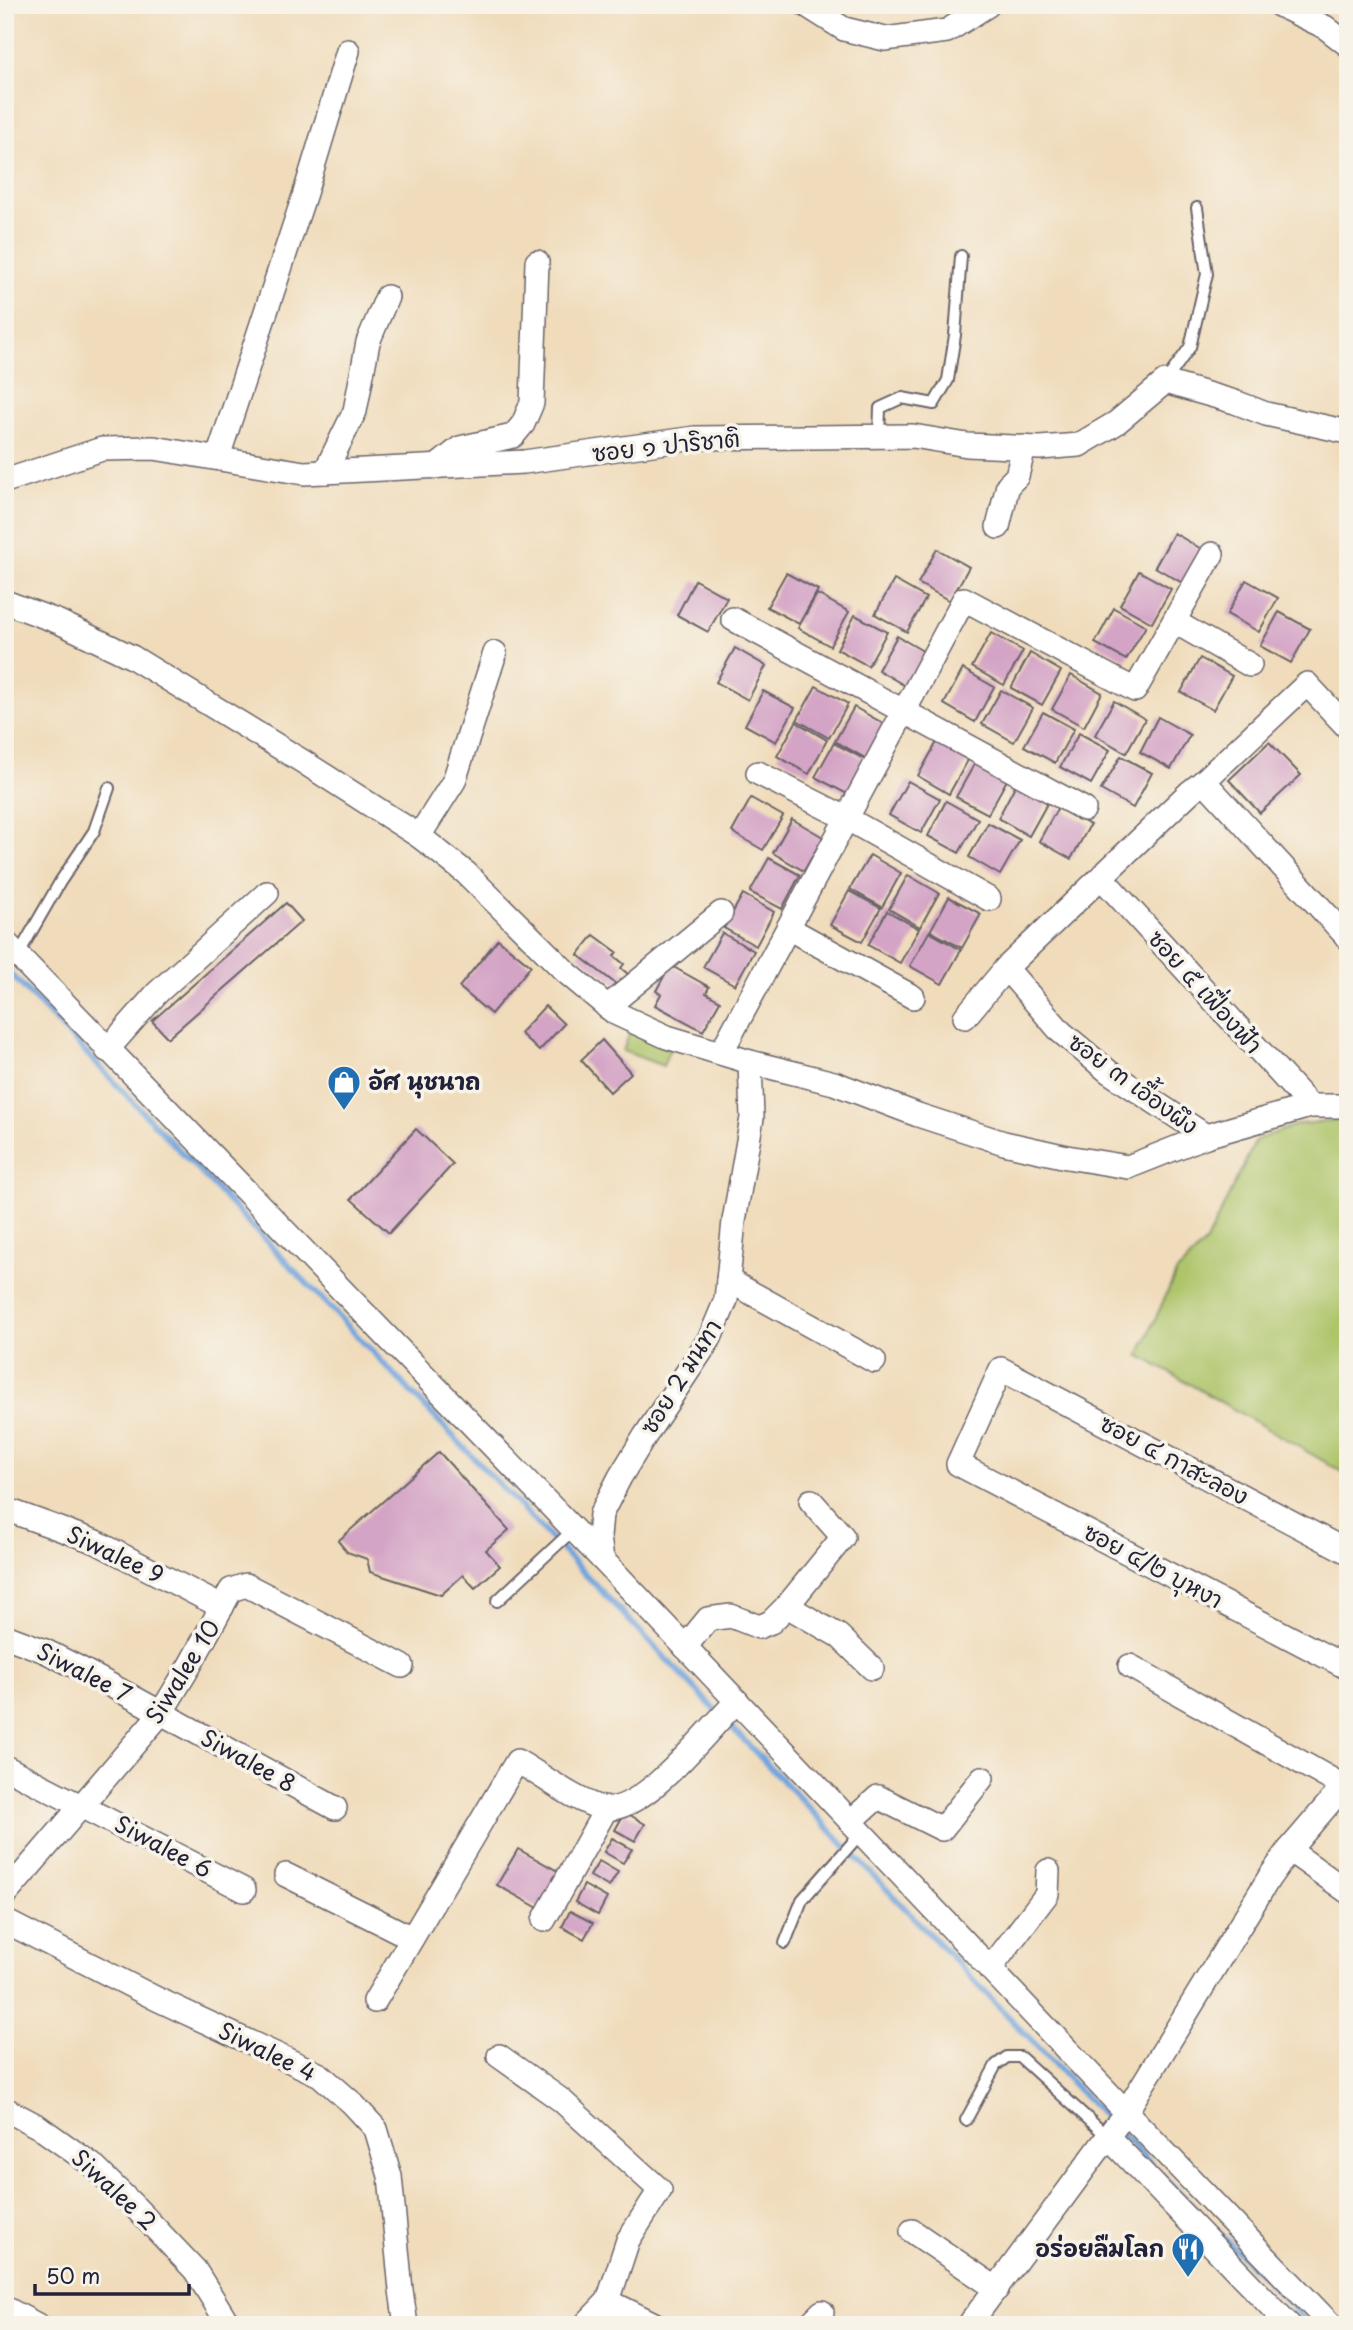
<svg xmlns="http://www.w3.org/2000/svg" width="1353" height="2330" font-family="'Playpen Sans','Playpen Sans Thai',sans-serif">
<style>
.green{fill:#aec56a;stroke:#687452;stroke-width:2}
.lines{fill:none;stroke-linecap:round;stroke-linejoin:round}
.stream{stroke:#71a5dd;stroke-width:6}
.building{fill:#d4a4c6}
.lane-casing{stroke:#6a6368;stroke-width:14}
.street-casing{stroke:#6a6368;stroke-width:26}
.lane{stroke:#fff;stroke-width:10}
.street{stroke:#fff;stroke-width:23}
.labels{text-anchor:middle;stroke-width:7;stroke-linejoin:round;paint-order:stroke}
.street-label{font-size:23px;fill:#22223b;stroke:#f7f3e8}
.poi-label{font-size:23px;font-weight:bold;fill:#22223b;stroke:#f7f3e8;text-anchor:start}
</style>
<rect width="100%" height="100%" fill="#f7f3e8"/>
<filter id="ink" filterUnits="userSpaceOnUse"><feTurbulence type="fractalNoise" baseFrequency=".0143" numOctaves="2"/><feDisplacementMap in="SourceGraphic" scale="14" xChannelSelector="R" yChannelSelector="G"/><feConvolveMatrix kernelMatrix="1 2 1 2 8 2 1 2 1" color-interpolation-filters="sRGB"/></filter>
<filter id="wash" filterUnits="userSpaceOnUse"><feTurbulence type="fractalNoise" baseFrequency=".00686" numOctaves="4" result="noise"/><feDisplacementMap in="SourceGraphic" scale="28" xChannelSelector="R" yChannelSelector="G"/><feGaussianBlur stdDeviation="1.57" result="paint"/><feColorMatrix in="noise" values="0 0 0 0 0 0 0 0 0 0 0 0 0 0 0 0 0 1.4 0 .05"/><feComposite in="paint" operator="in"/></filter>
<g filter="url(#wash)">
<rect width="100%" height="100%" fill="#f0dcbb"/>
<g class="green">
<path d="M630 1032 670 1048 663 1066 623 1051Z"/>
<path d="M1348 1120V1475L1139 1355 1176 1273 1206 1242 1256 1140 1299 1124Z"/>
</g>
<g class="lines">
<path class="stream" d="M5 968 1099 2111 1310 2325"/>
</g>
<g id="blocks">
<g class="building">
<path d="M1174 533 1205 551 1186 585 1155 567Z"/>
<path d="M937 549 969 567 950 601 918 583Z"/>
<path d="M1139 571 1171 589 1152 623 1120 605Z"/>
<path d="M786 573 818 590 799 624 767 607Z"/>
<path d="M695 580 727 598 708 632 677 615Z"/>
<path d="M894 580 926 598 907 632 875 614Z"/>
<path d="M1246 580 1278 598 1259 632 1227 614Z"/>
<path d="M817 594 849 612 830 646 798 628Z"/>
<path d="M1114 608 1146 626 1126 660 1095 643Z"/>
<path d="M1279 612 1310 629 1291 663 1260 646Z"/>
<path d="M855 615 887 632 868 666 837 649Z"/>
<path d="M991 633 1023 651 1004 685 972 667Z"/>
<path d="M897 636 928 654 909 688 878 670Z"/>
<path d="M735 648 766 666 748 700 716 682Z"/>
<path d="M1030 653 1061 671 1042 705 1011 688Z"/>
<path d="M1200 658 1232 676 1213 710 1181 692Z"/>
<path d="M963 669 994 687 975 722 944 704Z"/>
<path d="M1071 675 1102 693 1084 727 1052 709Z"/>
<path d="M816 686 848 704 829 738 797 720Z"/>
<path d="M1001 690 1033 708 1014 742 982 724Z"/>
<path d="M763 691 795 708 776 742 745 725Z"/>
<path d="M1114 701 1145 719 1126 753 1095 735Z"/>
<path d="M854 707 886 725 867 759 835 741Z"/>
<path d="M1043 712 1074 729 1055 763 1024 746Z"/>
<path d="M1158 717 1190 735 1171 769 1140 752Z"/>
<path d="M796 722 827 740 809 774 777 756Z"/>
<path d="M1079 733 1110 750 1091 784 1060 767Z"/>
<path d="M937 742 968 760 949 794 918 776Z"/>
<path d="M1269 742 1301 775 1260 813 1229 780Z"/>
<path d="M834 743 866 760 847 794 815 777Z"/>
<path d="M1121 756 1152 773 1133 808 1101 790Z"/>
<path d="M975 763 1007 780 988 814 956 797Z"/>
<path d="M908 781 940 799 921 833 889 815Z"/>
<path d="M1016 784 1048 802 1029 836 998 818Z"/>
<path d="M751 798 783 816 763 850 732 832Z"/>
<path d="M946 801 978 819 959 853 928 836Z"/>
<path d="M1058 807 1090 825 1071 859 1039 841Z"/>
<path d="M792 819 823 837 804 871 773 853Z"/>
<path d="M988 823 1020 840 1000 875 969 857Z"/>
<path d="M870 855 901 873 882 907 850 889Z"/>
<path d="M769 858 800 875 782 909 750 892Z"/>
<path d="M908 875 939 893 920 927 889 909Z"/>
<path d="M849 891 881 908 862 942 830 925Z"/>
<path d="M743 894 774 912 756 946 724 928Z"/>
<path d="M949 897 981 914 962 948 930 931Z"/>
<path d="M286 903 302 921 168 1038 152 1021Z"/>
<path d="M887 911 919 929 900 963 868 945Z"/>
<path d="M929 932 961 950 942 984 910 966Z"/>
<path d="M722 933 754 951 735 985 703 967Z"/>
<path d="M594 935 617 952 614 956 624 964 621 968 629 975 620 987 578 955Z"/>
<path d="M498 939 531 966 491 1014 459 987Z"/>
<path d="M670 965 709 987 706 993 720 1001 703 1031 655 1005 661 994 656 991Z"/>
<path d="M545 1006 564 1024 539 1051 520 1033Z"/>
<path d="M602 1040 631 1073 610 1092 581 1060Z"/>
<path d="M416 1129 453 1164 389 1233 351 1199Z"/>
<path d="M439 1452 509 1530 486 1550 500 1566 475 1588 463 1575 441 1595 370 1572 367 1559 347 1552 338 1541Z"/>
<path d="M625 1812 645 1824 635 1841 615 1830Z"/>
<path d="M612 1838 632 1849 623 1863 604 1852Z"/>
<path d="M518 1849 561 1873 540 1909 497 1885Z"/>
<path d="M599 1861 618 1872 609 1887 590 1876Z"/>
<path d="M584 1885 607 1898 598 1915 575 1902Z"/>
<path d="M570 1911 593 1923 584 1939 562 1927Z"/>
</g>
</g>
</g>
<g filter="url(#ink)">
<use href="#blocks" fill-opacity="0" stroke="#6a6368" stroke-width="2"/>
<g class="lines">
<defs>
<g id="lane">
<path d="M1165 382 1190 347 1207 274 1197 208"/>
<path d="M879 436 880 408 902 398 934 404 948 380 955 335 961 256"/>
<path d="M18 955 60 882 94 831 109 788"/>
<path d="M497 1601 573 1530"/>
<path d="M785 1943 802 1900 861 1833"/>
<path d="M966 2120 996 2065 1007 2057H1020L1108 2137"/>
</g>
<g id="street">
<path d="M806 5 844 29 885 39 947 31 988 5"/>
<path d="M1279 5 1325 27 1348 45"/>
<path d="M218 457 305 193 348 51"/>
<path d="M436 467 460 448 513 436 523 424 532 403 537 262"/>
<path d="M325 472 355 411 368 342 387 297"/>
<path d="M5 481 102 449 154 448 304 473 524 462 695 438 913 436 967 445 1040 448 1079 445 1116 423 1165 382 1235 402 1266 414 1348 432"/>
<path d="M998 527 1008 485 1017 476 1024 447"/>
<path d="M5 602 59 622 132 657 302 761 419 836 466 873 567 973 615 1013 667 1037 750 1062 834 1083 918 1115 1004 1143 1067 1157 1128 1167 1206 1136 1310 1106H1348"/>
<path d="M733 619 1084 809"/>
<path d="M1175 622 1250 665"/>
<path d="M758 773 846 818 989 899"/>
<path d="M1204 781 1348 938"/>
<path d="M419 836 454 781 495 653"/>
<path d="M1101 877 1310 1106"/>
<path d="M788 928 913 997"/>
<path d="M5 942 602 1559 1126 2112 1331 2325"/>
<path d="M1006 968 1061 1032 1109 1072 1206 1136"/>
<path d="M607 1007 721 913"/>
<path d="M965 1017 1006 968 1190 792 1204 781 1307 684 1348 728"/>
<path d="M107 1050 157 993 267 893"/>
<path d="M721 1053 964 599 1135 690 1212 554"/>
<path d="M728 1280 874 1361"/>
<path d="M5 1509 96 1542 222 1607"/>
<path d="M1348 1552 1001 1369 958 1464 1348 1668"/>
<path d="M602 1559 599 1537 601 1514 620 1477 645 1436 710 1338 726 1300 734 1221 752 1118 750 1062"/>
<path d="M787 1606 843 1537 811 1501"/>
<path d="M5 1636 45 1651 79 1668 335 1808"/>
<path d="M685 1647 708 1619 731 1616 759 1627 771 1622 787 1606 839 1636 872 1668"/>
<path d="M1130 1666 1343 1786"/>
<path d="M5 1767 244 1890"/>
<path d="M851 1821 878 1797 942 1829 982 1778"/>
<path d="M1289 1850 1348 1892"/>
<path d="M286 1875 412 1938"/>
<path d="M5 1895 161 1713 190 1665 231 1590 246 1585 402 1666"/>
<path d="M544 1920 606 1809"/>
<path d="M5 1921 157 1999 320 2075 352 2103 376 2129 390 2176 401 2290 406 2325"/>
<path d="M990 1969 1047 1894 1048 1871"/>
<path d="M375 2001 517 1761C540 1774 577 1802 602 1808 642 1817 709 1728 737 1701"/>
<path d="M499 2056 561 2100 660 2190 628 2240 608 2301 585 2325"/>
<path d="M5 2109 39 2127 91 2164 135 2207 195 2270 229 2325"/>
<path d="M1108 2137 1289 2325"/>
<path d="M912 2231 997 2289"/>
<path d="M608 2301 656 2325"/>
<path d="M5 2308 37 2325"/>
<path d="M809 2325 822 2312"/>
<path d="M969 2325 1126 2112 1269 1878 1289 1850 1348 1781"/>
</g>
</defs>
<use href="#lane" class="lane-casing"/>
<use href="#street" class="street-casing"/>
<use href="#lane" class="lane"/>
<use href="#street" class="street"/>
</g>
</g>
<defs>
<symbol id="shop-pin" viewBox="-11 -11 22 30"><path d="M0 17L-7.5 6A9.5 9.5 0 1 1 7.5 6Z" fill="#1f6fb2" stroke="#f7f3e8"/><path d="M-5-2.5h2.3a2.7 3.5 0 0 1 5.4 0H5L5.5 6h-11ZM-1.5-2.5h3a1.5 2.3 0 0 0-3 0Z" fill="#fff"/></symbol>
<symbol id="restaurant-pin" viewBox="-11 -11 22 30"><path d="M0 17L-7.5 6A9.5 9.5 0 1 1 7.5 6Z" fill="#1f6fb2" stroke="#f7f3e8"/><path d="M-5-6h1v4h1v-4h1v4h1v-4h1v5L-1.5 .5V6h-2V.5L-5-1ZM5-6V6H3V1.5H1.5Q1.5-4 5-6Z" fill="#fff"/></symbol>
</defs>
<g fill-rule="evenodd">
<use href="#shop-pin" x="325" y="1063" width="38" height="52"/>
<use href="#restaurant-pin" x="1169" y="2230" width="38" height="52"/>
</g>
<g class="labels">
<g class="street-label">
<text transform="translate(666 446) rotate(-6)" y="8">ซอย ๑ ปาริชาติ</text>
<text transform="translate(1205 992) rotate(48)" y="8">ซอย ๕ เฟื่องฟ้า</text>
<text transform="translate(1133 1084) rotate(36)" y="8">ซอย ๓ เอื้องผึง</text>
<text transform="translate(681 1377) rotate(-58)" y="8">ซอย 2 มนทา</text>
<text transform="translate(1174 1460) rotate(28)" y="8">ซอย ๔ กาสะลอง</text>
<text transform="translate(115 1555) rotate(25)" y="8">Siwalee 9</text>
<text transform="translate(1153 1566) rotate(28)" y="8">ซอย ๔/๒ บุหงา</text>
<text transform="translate(183 1672) rotate(-58)" y="8">Siwalee 10</text>
<text transform="translate(84 1673) rotate(27)" y="8">Siwalee 7</text>
<text transform="translate(248 1761) rotate(29)" y="8">Siwalee 8</text>
<text transform="translate(163 1847) rotate(28)" y="8">Siwalee 6</text>
<text transform="translate(267 2052) rotate(26)" y="8">Siwalee 4</text>
<text transform="translate(114 2190) rotate(43)" y="8">Siwalee 2</text>
</g>
<g class="poi-label">
<text x="368" y="1090">อัศ นุชนาถ</text>
<text x="1164" y="2257" text-anchor="end">อร่อยลืมโลก</text>
</g>
</g>
<rect width="1353" height="2330" fill="none" stroke="#f7f3e8" stroke-width="28"/>
<path d="M35 2284v10h154v-10" fill="none" stroke="#22223b" stroke-width="3.5"/>
<text x="46" y="2284" font-size="21" fill="#22223b" stroke="#f7f3e8" stroke-width="5" paint-order="stroke">50 m</text>
</svg>
